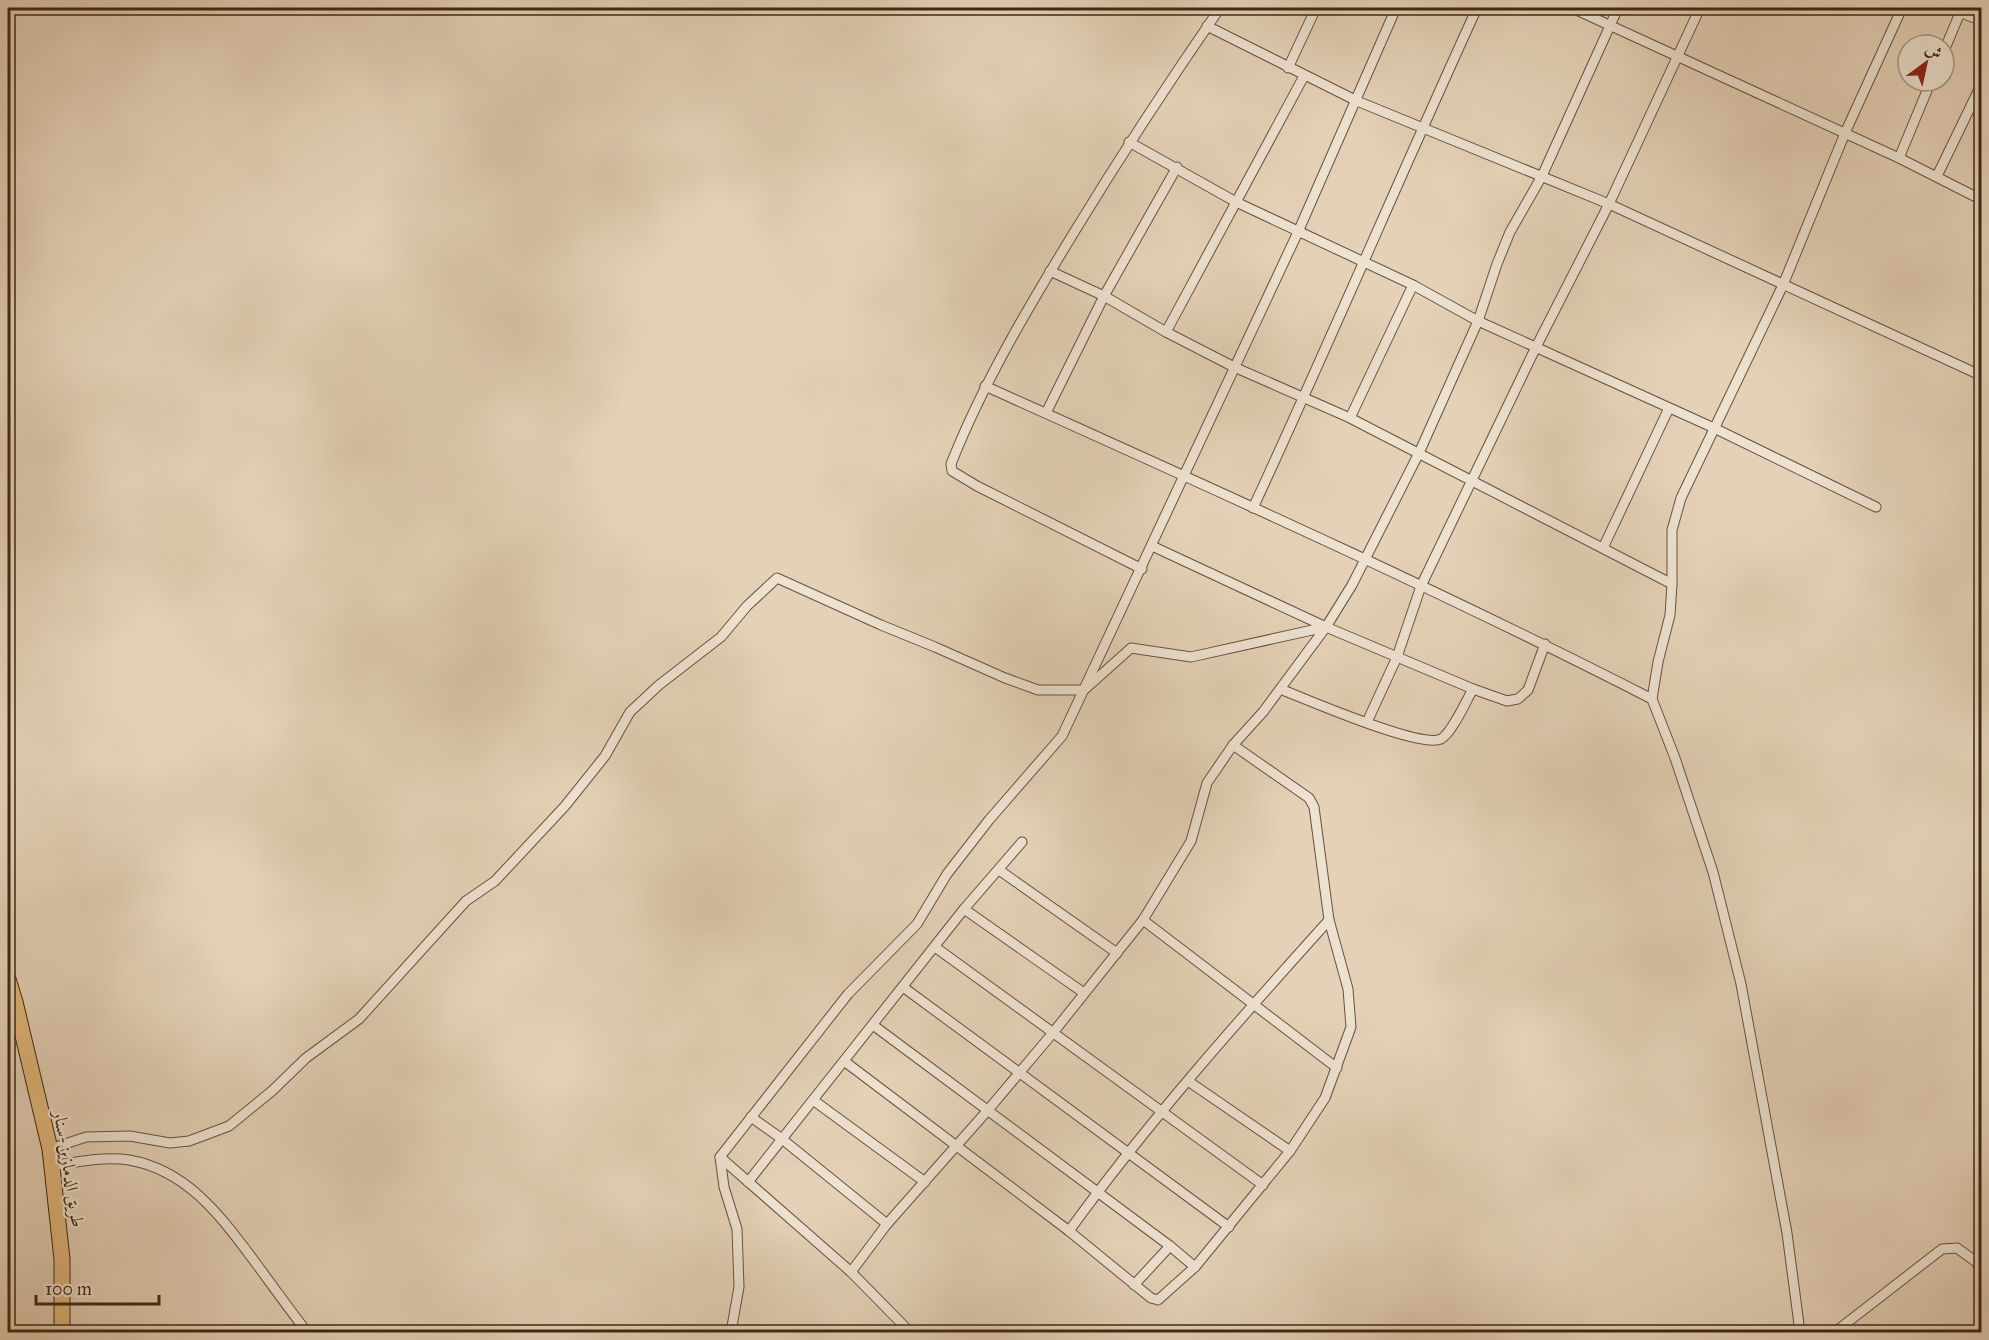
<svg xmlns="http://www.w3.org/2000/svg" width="1989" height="1340" font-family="'IM FELL Great Primer',Amiri,serif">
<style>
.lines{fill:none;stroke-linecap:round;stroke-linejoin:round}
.minor-casing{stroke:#68523b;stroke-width:11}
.trunk-casing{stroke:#3e2812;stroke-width:17}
.minor{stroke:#ede1d0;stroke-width:9}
.trunk{stroke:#e2b87c;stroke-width:15}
.labels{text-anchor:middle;stroke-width:4.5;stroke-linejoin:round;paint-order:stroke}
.street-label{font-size:18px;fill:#3e2812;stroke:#ede1d0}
</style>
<rect width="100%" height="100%" fill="#e4d1b7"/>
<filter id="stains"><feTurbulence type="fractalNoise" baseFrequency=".00333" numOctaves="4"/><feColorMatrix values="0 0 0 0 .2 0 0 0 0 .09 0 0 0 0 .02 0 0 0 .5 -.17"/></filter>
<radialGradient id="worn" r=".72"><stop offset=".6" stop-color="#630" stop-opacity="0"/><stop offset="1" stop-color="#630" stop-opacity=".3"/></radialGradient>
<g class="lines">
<defs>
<g id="minor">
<path d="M1572 8 1899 158 1982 200"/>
<path d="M1949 8 1982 21"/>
<path d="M1207 26 1357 101 1609 204 1982 376"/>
<path d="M1944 51 1962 8"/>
<path d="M1288 68 1316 8"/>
<path d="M1129 142 1236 202 1413 285 1478 321 1714 428 1876 507"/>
<path d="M1899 158 1931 81"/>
<path d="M1937 176 1982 83"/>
<path d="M1050 271 1104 296 1166 332 1234 367 1350 418 1672 584"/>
<path d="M1166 332 1304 76"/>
<path d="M985 386C1209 487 1433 587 1652 699"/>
<path d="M1046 413 1104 296 1177 167"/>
<path d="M1350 418 1413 285"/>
<path d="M1253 508C1330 342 1401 174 1477 8"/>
<path d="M1152 546 1326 627 1473 689 1507 701 1518 699 1528 690 1545 644"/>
<path d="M1603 548 1669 408"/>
<path d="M1142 569 977 486 952 471 951 464C983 383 1028 308 1073 234 1120 157 1169 82 1220 8"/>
<path d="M1280 689C1306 699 1420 749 1441 739 1452 733 1466 701 1473 689"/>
<path d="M1367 722 1397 657 1421 586 1536 347 1609 204 1700 8"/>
<path d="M999 870 1117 953"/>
<path d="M964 909 1084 993"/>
<path d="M1143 920 1337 1068"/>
<path d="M935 947 1263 1185"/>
<path d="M903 987 1229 1227"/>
<path d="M873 1025 1170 1246 1195 1267"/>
<path d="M844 1061 1069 1231 1151 1298 1158 1300 1195 1267 1290 1151 1325 1098 1351 1027 1348 989 1329 920 1314 807 1309 798 1233 745"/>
<path d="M1188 1081 1290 1151"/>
<path d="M813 1100 925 1182"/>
<path d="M751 1117 782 1139 887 1224"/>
<path d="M50 1149 86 1137 130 1136 170 1143 189 1141 229 1126 272 1091 306 1058 359 1019 466 901 495 881 565 806 605 756 630 712 659 685 721 637 747 606 777 578 881 625 935 647 1005 678 1038 690H1084L1131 648 1191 657 1326 627 1352 585 1419 453 1478 321 1497 264 1510 232 1542 176 1618 8"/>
<path d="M720 1157 851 1272"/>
<path d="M51 1166C76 1162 104 1156 129 1160 188 1170 222 1218 255 1262 272 1285 289 1309 307 1332"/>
<path d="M748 1182 964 909 1022 842"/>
<path d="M1069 1231C1148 1122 1239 1020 1329 920"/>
<path d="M1134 1285 1170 1246"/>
<path d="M731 1332 739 1287 737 1229 724 1187 720 1157 848 994 917 924 947 874 989 820 1062 736 1298 232 1396 8"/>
<path d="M910 1332 851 1272 887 1224 988 1110 1052 1034 1143 920 1191 841 1207 783 1233 745 1263 712 1326 627"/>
<path d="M1800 1332 1787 1233 1741 984 1713 872 1675 758 1652 699 1658 662 1670 615 1672 584V530L1681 498 1783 285 1845 133 1902 8"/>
<path d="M1835 1332 1942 1249 1957 1248 1975 1261 1982 1268"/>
</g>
<path id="trunk" d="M8 979 15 1002 50 1149 62 1259V1332"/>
</defs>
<use href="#minor" class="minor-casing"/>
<use href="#trunk" class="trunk-casing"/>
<use href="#minor" class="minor"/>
<use href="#trunk" class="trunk"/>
</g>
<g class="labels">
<g class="street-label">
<text transform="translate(69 1169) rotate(81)" y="6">طريق الدمازين-سنار</text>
</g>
</g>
<rect width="1989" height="1340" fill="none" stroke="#e4d1b7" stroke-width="30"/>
<rect x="9" y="9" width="1971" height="1322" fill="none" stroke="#3e2812" stroke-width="3"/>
<rect x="15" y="15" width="1959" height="1310" fill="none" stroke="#3e2812" stroke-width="1.5"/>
<g transform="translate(1926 63) rotate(33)"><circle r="28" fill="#ede1d0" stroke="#a79784" stroke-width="1.5"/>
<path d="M0-4.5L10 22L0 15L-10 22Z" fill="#8f2418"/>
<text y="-9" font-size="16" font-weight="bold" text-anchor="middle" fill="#3e2812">ش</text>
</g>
<path d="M36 1295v9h123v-9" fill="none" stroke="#3e2812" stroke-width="3"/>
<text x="45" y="1295" font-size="18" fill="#3e2812" stroke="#ede1d0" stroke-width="4.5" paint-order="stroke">100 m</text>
<rect width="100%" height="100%" filter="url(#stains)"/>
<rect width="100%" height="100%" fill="url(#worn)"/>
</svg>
